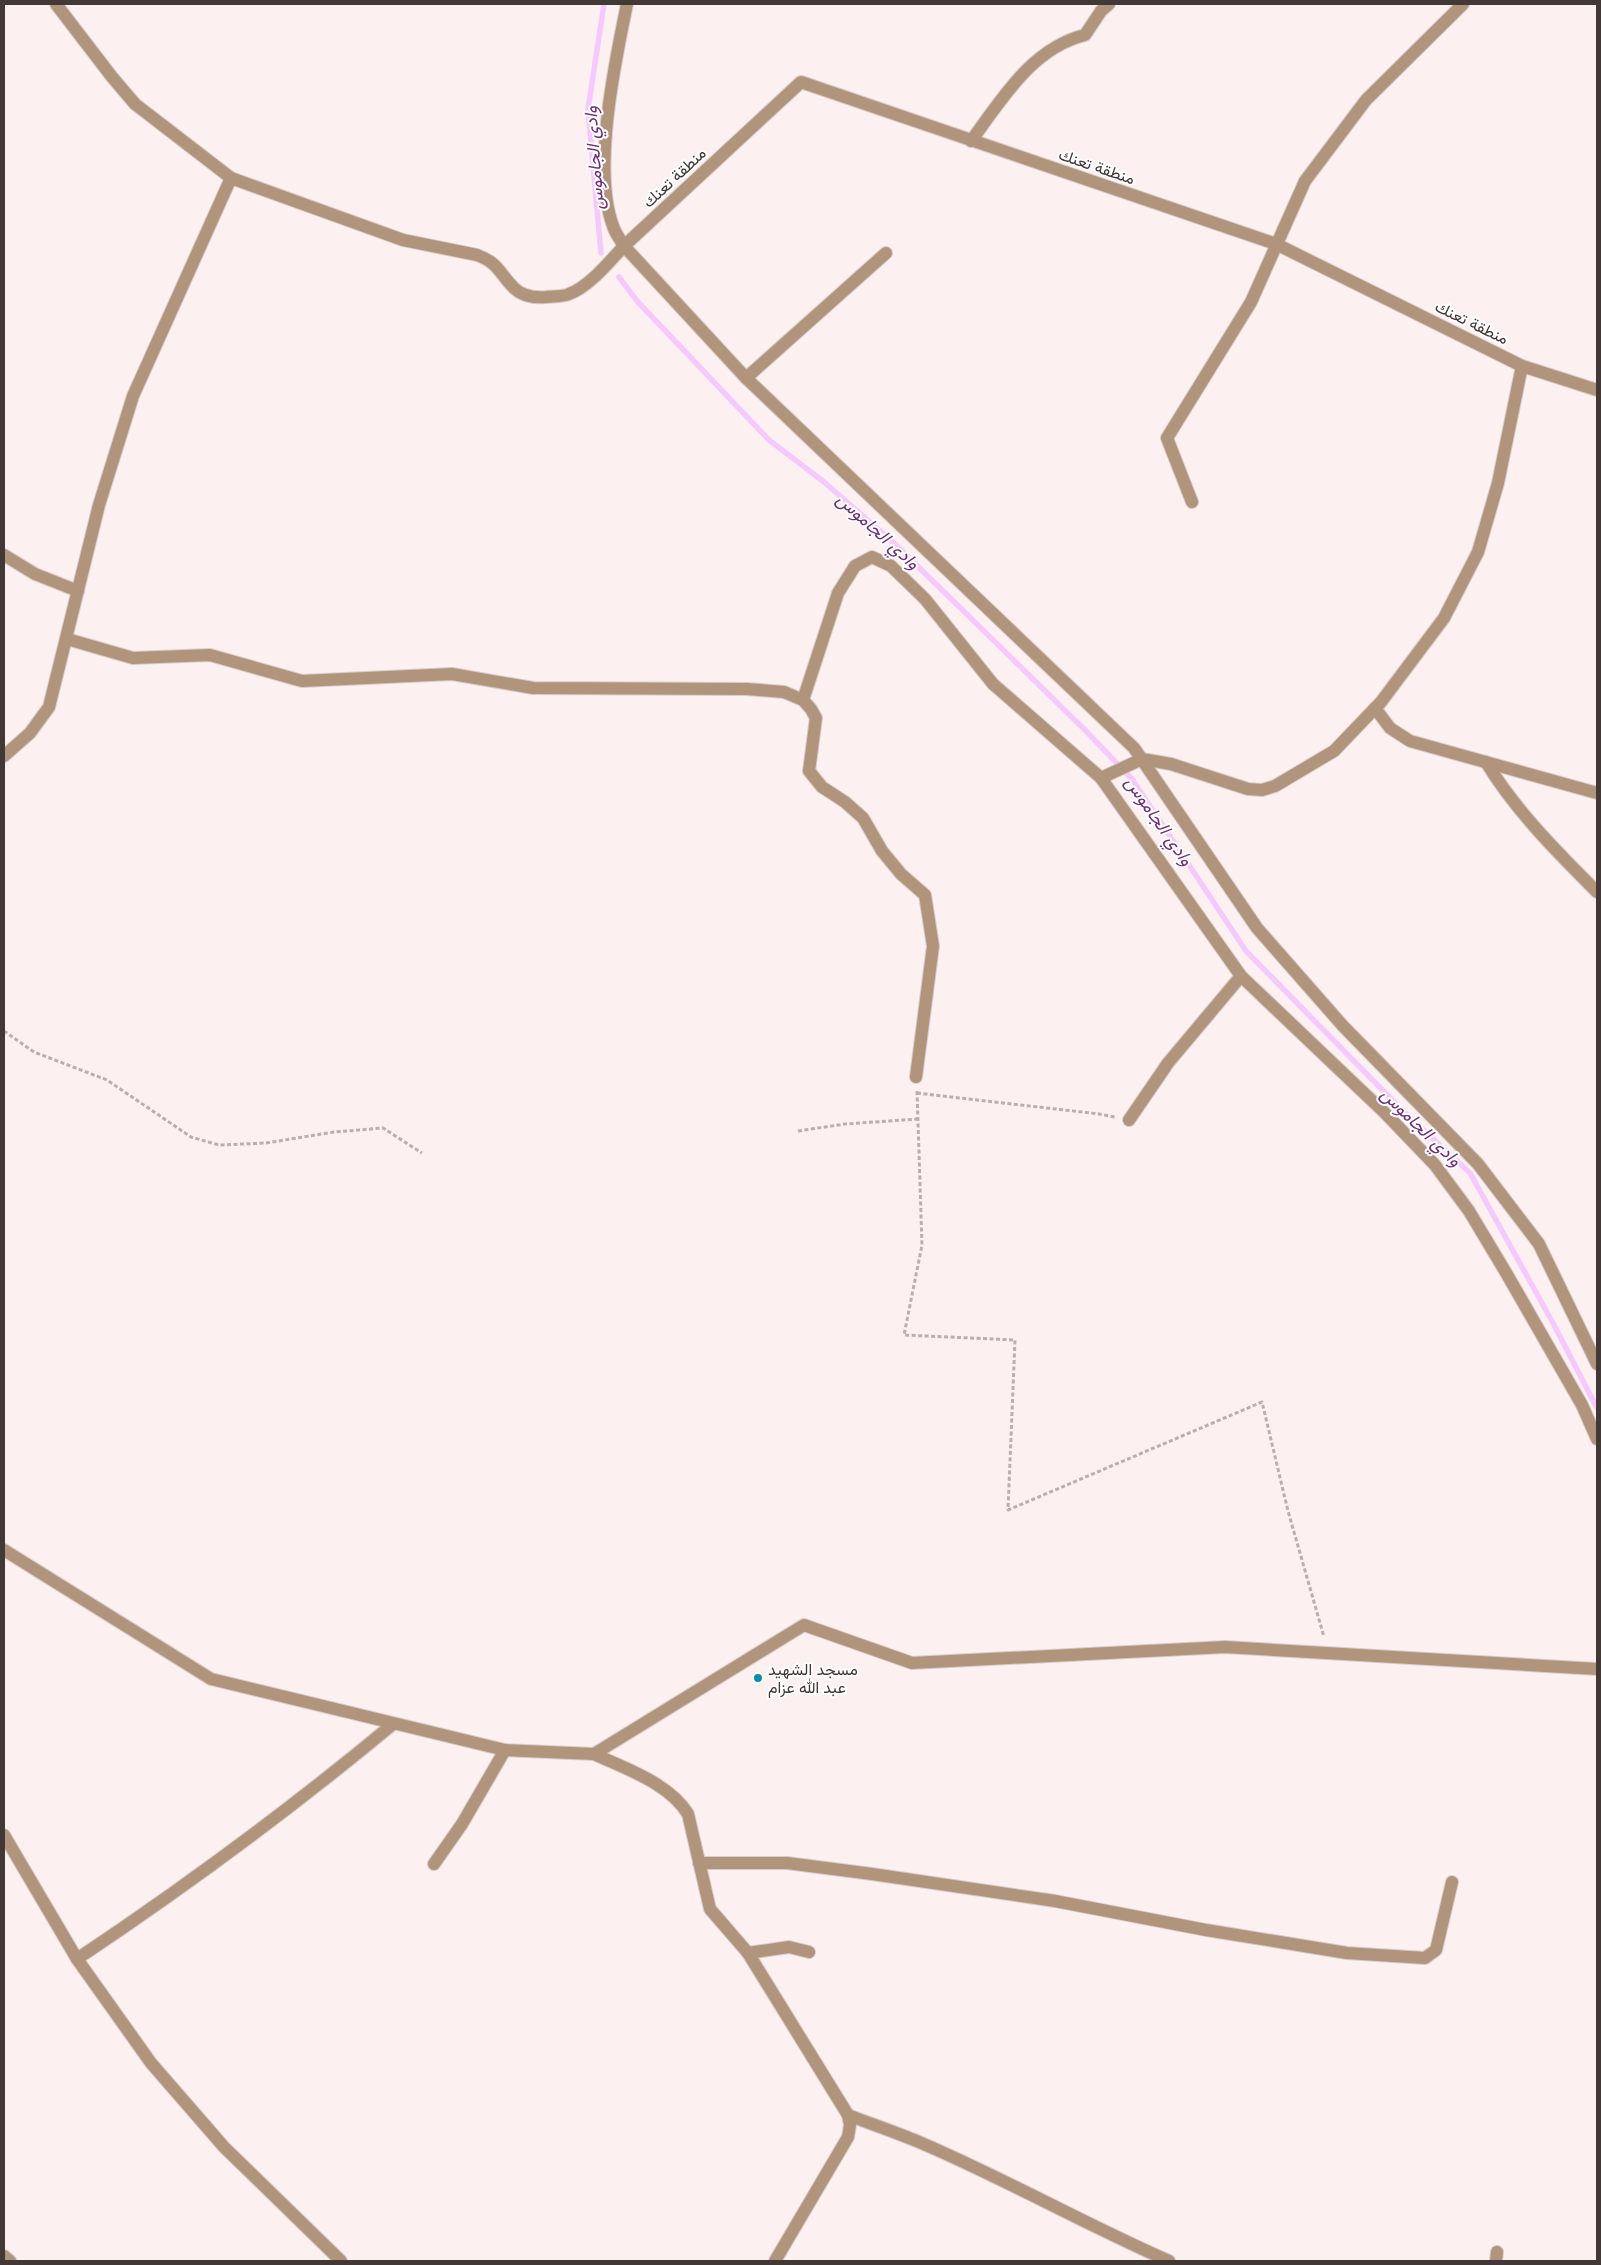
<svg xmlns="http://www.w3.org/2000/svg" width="1601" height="2265" font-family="Poppins,Vazirmatn,sans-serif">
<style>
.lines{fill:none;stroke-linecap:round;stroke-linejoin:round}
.stream{stroke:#f6c9fe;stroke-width:5.5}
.minor-casing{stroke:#d7cccb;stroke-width:14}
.path{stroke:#baafae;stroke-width:3;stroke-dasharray:4 2.5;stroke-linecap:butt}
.minor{stroke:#b1947c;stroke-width:12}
.poi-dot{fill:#0a8ead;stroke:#fff;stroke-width:2}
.labels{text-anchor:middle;stroke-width:4;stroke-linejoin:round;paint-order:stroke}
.street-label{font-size:16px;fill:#423836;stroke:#fff}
.poi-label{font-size:16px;fill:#423836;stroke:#fff;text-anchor:start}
.water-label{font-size:18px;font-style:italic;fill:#702e7b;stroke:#fff}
</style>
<rect width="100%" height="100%" fill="#fcf1f0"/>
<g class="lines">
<g class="stream">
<path d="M601 253 588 109 604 4"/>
<path d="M619 277 637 301 769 440 824 482 895 544 1084 729 1132 779 1246 951 1403 1111 1470 1173 1553 1323 1597 1408"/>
</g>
<defs>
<g id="minor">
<path d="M56 4 112 77 135 104 231 178"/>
<path d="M627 4C615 62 592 170 613 226 615 233 620 239 624 246L746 378 1134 748 1257 928 1343 1026 1478 1164 1539 1244 1597 1364"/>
<path d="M971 141C1002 99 1032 48 1085 35L1101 11 1109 4"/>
<path d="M746 378 886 253"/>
<path d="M1192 502 1167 438 1251 302 1305 181 1366 100 1463 4"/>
<path d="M4 555 35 574 78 591"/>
<path d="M67 639 133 658 210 655 302 681 452 674 533 688 747 689 784 692 803 700 811 709 816 718 809 771 822 787 845 802 863 818 882 851 901 874 925 895 933 946 916 1077"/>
<path d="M803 700 838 593 855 566 872 557 891 566 925 599 993 684 1101 778 1241 976 1385 1113 1435 1165 1469 1211 1505 1271 1582 1405 1597 1439"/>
<path d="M1375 708 1390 728 1410 741 1597 793"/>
<path d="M4 756 30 733 49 707 99 505 133 396 231 178 403 240 477 255C500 264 498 272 514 288 522 296 534 298 546 297 553 296 563 297 569 294 589 287 610 261 624 246L801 82 1276 244 1522 366 1597 390"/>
<path d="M1486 762C1516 811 1556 851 1597 892"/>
<path d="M1101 778 1142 759 1171 764 1248 789 1262 790 1275 786 1334 751 1381 702 1444 618 1478 552 1498 483 1522 366"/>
<path d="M1129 1120 1168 1063 1241 976"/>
<path d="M4 1550 211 1679 505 1750 594 1754 804 1625 912 1663 1225 1647 1597 1669"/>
<path d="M594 1754C626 1769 669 1783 688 1814L710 1909 748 1953 848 2115 850 2125 848 2137 775 2261"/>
<path d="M4 1835 77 1959 151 2063 224 2147 341 2261"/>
<path d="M699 1863H787L872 1874 1055 1901 1206 1930 1347 1953 1425 1958 1436 1950 1452 1882"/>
<path d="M434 1864 462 1824 505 1750"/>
<path d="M748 1953 789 1947 809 1952"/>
<path d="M77 1959C186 1886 292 1808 393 1724"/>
<path d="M848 2115C871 2124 895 2132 919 2142 1004 2178 1084 2224 1169 2261"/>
<path d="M4 2256 10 2261"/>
<path d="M1496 2261 1497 2252"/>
</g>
</defs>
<use href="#minor" class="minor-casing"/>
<g class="path">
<path d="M4 1031 34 1052 107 1080 191 1137 219 1145 266 1143 334 1132 383 1128 422 1153"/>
<path d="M917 1091 922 1245 904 1335 1015 1340 1008 1510 1262 1402 1288 1511 1324 1637"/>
<path d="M917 1093 1099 1114 1115 1117"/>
<path d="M798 1131 845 1124 918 1119"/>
</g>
<use href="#minor" class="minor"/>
</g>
<circle class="poi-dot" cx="758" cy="1678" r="5"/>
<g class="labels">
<g class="street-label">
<text transform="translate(1097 166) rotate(19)" y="6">منطقة تعنك</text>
<text transform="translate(674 177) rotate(-43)" y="6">منطقة تعنك</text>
<text transform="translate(1472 322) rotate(26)" y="6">منطقة تعنك</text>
</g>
<g class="poi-label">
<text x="768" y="1675">مسجد الشهيد<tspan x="768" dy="18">عبد الله عزام</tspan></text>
</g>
<g class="water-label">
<text transform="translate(594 158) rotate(-94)" y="6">وادي الجاموس</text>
<text transform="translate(878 531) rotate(42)" y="6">وادي الجاموس</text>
<text transform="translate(1159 821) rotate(55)" y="6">وادي الجاموس</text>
<text transform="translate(1421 1127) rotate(44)" y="6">وادي الجاموس</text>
</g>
</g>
<rect width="1601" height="2265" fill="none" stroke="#423836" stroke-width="10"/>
</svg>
